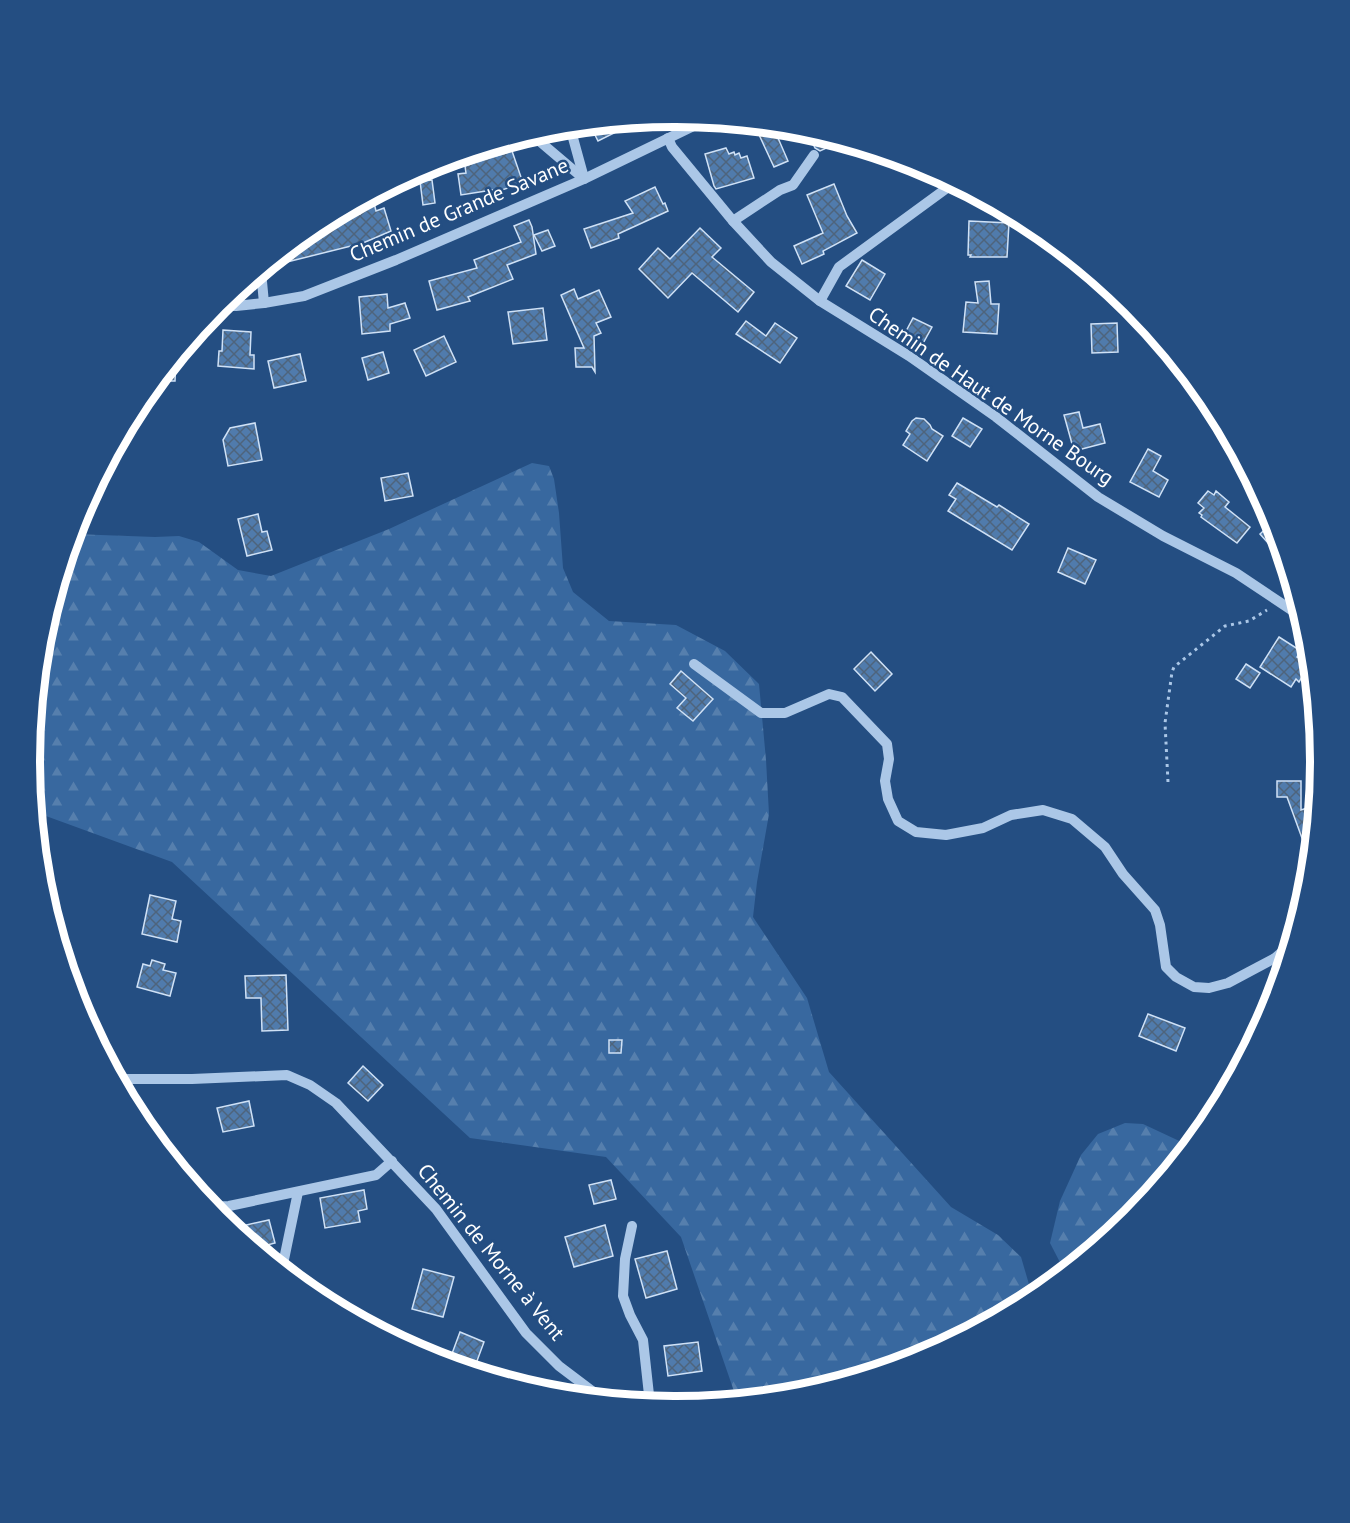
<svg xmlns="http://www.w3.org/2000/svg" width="1350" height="1523" font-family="'PT Sans',sans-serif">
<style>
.forest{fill:url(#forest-firs)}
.building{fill:url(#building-cross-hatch);stroke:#cfe1f6;stroke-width:1.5}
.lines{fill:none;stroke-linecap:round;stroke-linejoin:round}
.path{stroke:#abc7e7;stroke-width:3;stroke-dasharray:3 4.5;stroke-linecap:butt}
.minor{stroke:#abc7e7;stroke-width:10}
.labels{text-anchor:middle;stroke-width:5;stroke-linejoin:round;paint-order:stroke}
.street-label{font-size:21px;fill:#fff;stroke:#244e82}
.rim{fill:none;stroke:#fff;stroke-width:8}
</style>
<defs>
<pattern id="forest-firs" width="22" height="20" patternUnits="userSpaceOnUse" patternTransform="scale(1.5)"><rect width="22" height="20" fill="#38689f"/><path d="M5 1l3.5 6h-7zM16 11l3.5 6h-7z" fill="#567fad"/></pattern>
<pattern id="building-cross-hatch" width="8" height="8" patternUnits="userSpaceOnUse" patternTransform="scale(1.5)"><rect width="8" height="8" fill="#507bac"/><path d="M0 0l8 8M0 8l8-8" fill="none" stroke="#4e647c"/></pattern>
</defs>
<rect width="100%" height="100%" fill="#244e82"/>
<g class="forest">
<path d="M532 463 549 466 554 479 559 513 563 568 573 592 609 621 676 625 725 651 759 684 766 760 769 814 757 882 753 917 807 998 829 1072 951 1207 998 1235 1021 1257 1033 1298 922 1358 800 1394 737 1400 681 1237 606 1157 470 1138 172 862 35 812 30 762 42 635 73 534 155 537 179 536 199 542 238 570 271 576 389 529Z"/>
<path d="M1125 1123 1143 1124 1190 1146 1131 1218 1065 1272 1050 1243 1060 1201 1081 1155 1098 1134Z"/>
</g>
<g class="building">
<path d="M638 120V121L598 141 590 125Z"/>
<path d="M754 124 799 129 778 138 788 161 774 167Z"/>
<path d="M807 131 826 137 831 146 820 151 815 148Z"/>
<path d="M726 148 729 154 734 152 735 155 739 153 741 158 747 156 754 178 716 189 714 186 705 154Z"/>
<path d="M512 151 523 183 499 191V189L461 195 458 174 466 173 465 166Z"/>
<path d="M432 180 435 203 423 205 420 181Z"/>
<path d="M834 184 847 216 857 233 823 251 824 254 802 264 794 246 823 233 807 195Z"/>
<path d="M655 187 663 204 665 203 668 211 618 234 619 238 591 248 584 229 633 213 625 201Z"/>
<path d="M374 203 376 211 384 208 391 231 363 243 267 267V266L317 225 333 217 334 221 360 214 359 209Z"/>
<path d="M529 220 532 227 536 254 507 265 513 279 468 297 470 301 437 310 429 281 477 268 474 260 521 242 514 226Z"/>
<path d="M969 221 1009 223 1007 257H970L971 255H968Z"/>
<path d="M700 228 721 248 712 257 754 292 738 312 692 273 668 298 639 269 658 248 670 259Z"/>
<path d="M548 230 555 246 542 251 534 235Z"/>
<path d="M862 260 885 274 870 300 846 286Z"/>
<path d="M989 281 991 304H999L997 334 963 332 966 302 978 303 975 282Z"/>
<path d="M574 289 578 299 599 290 611 317 596 323 601 333 594 336 595 372 592 367H576L575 348H584L561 295Z"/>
<path d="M387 294 388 308 405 303 410 318 390 324V331L362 334 359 297Z"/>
<path d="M543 308 547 340 513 344 508 312Z"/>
<path d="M913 318 932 327 921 347 903 337Z"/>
<path d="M746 321 766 336 775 323 797 338 780 363 736 334Z"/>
<path d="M1117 323 1118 352 1092 353 1091 324Z"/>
<path d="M223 330 251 332 250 355H254V369L218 366 219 351H222Z"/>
<path d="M444 336 456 362 426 376 414 350Z"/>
<path d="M383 352 389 373 368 380 362 358Z"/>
<path d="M300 354 306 381 274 388 268 361Z"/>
<path d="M176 358 175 381H157L165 371Z"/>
<path d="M1079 412 1083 428 1100 424 1105 443 1074 451 1064 415Z"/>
<path d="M916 418 924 419 930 425 932 429 943 436 927 461 903 445 910 434 906 431 912 421Z"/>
<path d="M963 418 982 429 970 447 952 436Z"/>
<path d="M255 423 262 460 228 466 223 440 230 428Z"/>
<path d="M1148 449 1161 456 1153 471 1168 480 1159 497 1130 482Z"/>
<path d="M408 473 413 496 385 501 381 478Z"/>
<path d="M957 483 997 507 999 505 1029 524 1012 550 948 511 956 499 949 495Z"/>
<path d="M1208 491 1214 495 1216 491 1229 502 1225 507 1250 527 1237 543 1201 517 1202 515 1199 513 1204 508 1198 503Z"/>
<path d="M258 514 262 532 267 531 272 550 247 556 238 519Z"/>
<path d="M1273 522 1282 551 1286 563 1260 534Z"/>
<path d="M1068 548 1096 560 1085 584 1058 572Z"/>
<path d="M1279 637 1301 651 1297 657 1309 665 1299 682 1296 679 1291 687 1260 667Z"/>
<path d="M871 652 892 674 875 691 854 669Z"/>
<path d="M1246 664 1260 673 1250 688 1236 679Z"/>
<path d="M681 671 713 699 693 721 677 708 686 698 670 684Z"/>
<path d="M1277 781H1301V810L1316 805 1310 860 1287 797H1277Z"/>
<path d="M150 895 176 901 172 919 181 921 177 942 142 934Z"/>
<path d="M152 960 165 964 163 970 176 973 170 996 137 987 143 964 150 966Z"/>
<path d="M286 975 288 1030 262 1031 261 998H246L245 976Z"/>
<path d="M1148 1014 1185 1028 1176 1051 1139 1036Z"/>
<path d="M609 1040H622L621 1053H609Z"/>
<path d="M363 1066 383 1085 368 1101 348 1083Z"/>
<path d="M249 1101 254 1126 223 1132 217 1108Z"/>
<path d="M611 1180 616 1199 594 1204 589 1185Z"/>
<path d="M364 1190 367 1209 358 1211 360 1222 325 1228 320 1198Z"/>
<path d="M269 1220 275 1243 256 1248 250 1243 246 1225Z"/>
<path d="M605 1225 613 1256 574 1267 565 1237Z"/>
<path d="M667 1251 677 1289 646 1298 635 1259Z"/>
<path d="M423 1269 454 1277 443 1317 412 1309Z"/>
<path d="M460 1332 484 1342 474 1369 450 1359Z"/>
<path d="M698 1342 702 1371 668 1376 664 1346Z"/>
</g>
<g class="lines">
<path class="path" d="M1168 782 1165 723 1172 672 1174 667 1225 626 1249 621 1267 610"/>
<g class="minor">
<path d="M570 127 584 178"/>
<path d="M531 134 584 179"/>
<path d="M668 138 672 147 733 221 771 262 820 301 909 356 996 417 1098 497 1163 536 1236 573 1302 617"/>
<path d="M733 221 780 190 793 185 814 155"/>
<path d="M261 271 264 303"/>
<path d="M820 301 839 267 947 188"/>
<path d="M219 306H236L264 303 304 296 396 260 584 179 706 120"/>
<path d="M694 664 761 713H785L829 694 842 697 887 744 889 759 885 781 888 799 898 821 916 832 946 835 983 828 1011 815 1043 810 1072 819 1105 847 1123 874 1155 910 1160 925 1166 967 1176 977 1194 987 1209 988 1228 983 1275 958 1290 945"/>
<path d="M117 1079H192L287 1075 310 1085 336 1103 436 1209 526 1333 559 1366 604 1400"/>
<path d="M210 1207 229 1206 376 1175 392 1161"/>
<path d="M632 1226 625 1259 623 1296 630 1315 643 1340 650 1404"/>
<path d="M282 1269 298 1192"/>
</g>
</g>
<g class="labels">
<g class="street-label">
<text transform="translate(459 210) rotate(-23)" y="7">Chemin de Grande Savane</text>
<text transform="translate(991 396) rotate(35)" y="7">Chemin de Haut de Morne Bourg</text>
<text transform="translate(491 1252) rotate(51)" y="7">Chemin de Morne à Vent</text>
</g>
</g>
<path d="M0 0H1350V1523H0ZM674 127H676A634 634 0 0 1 1310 761V762A634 634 0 0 1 676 1396H674A634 634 0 0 1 40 762V761A634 634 0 0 1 674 127Z" fill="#244e82" fill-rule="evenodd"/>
<path class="rim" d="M674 127H676A634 634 0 0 1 1310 761V762A634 634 0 0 1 676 1396H674A634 634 0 0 1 40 762V761A634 634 0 0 1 674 127Z"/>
</svg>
